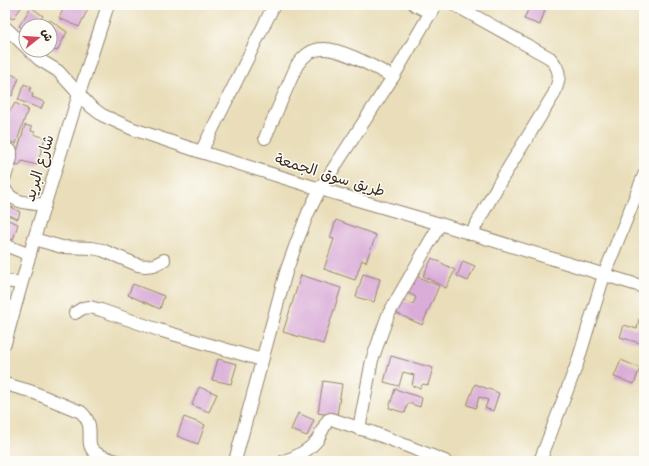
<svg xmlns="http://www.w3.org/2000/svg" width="649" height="466" font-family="'Comic Neue','Playpen Sans Arabic',sans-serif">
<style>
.building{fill:#daadd8}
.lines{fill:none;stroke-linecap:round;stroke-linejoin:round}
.minor-casing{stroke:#92846c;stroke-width:14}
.minor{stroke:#fff;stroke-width:12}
.labels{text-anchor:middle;stroke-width:3;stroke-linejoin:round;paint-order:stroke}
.street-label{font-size:15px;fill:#3b2a1e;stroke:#fdfcf7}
</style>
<rect width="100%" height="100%" fill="#fdfcf7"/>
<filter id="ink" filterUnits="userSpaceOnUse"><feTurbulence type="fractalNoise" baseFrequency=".025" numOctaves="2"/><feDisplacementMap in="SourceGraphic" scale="8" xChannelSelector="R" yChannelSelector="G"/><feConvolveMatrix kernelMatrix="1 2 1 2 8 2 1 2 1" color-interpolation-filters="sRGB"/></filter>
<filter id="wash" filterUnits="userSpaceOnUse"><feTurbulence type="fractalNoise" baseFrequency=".012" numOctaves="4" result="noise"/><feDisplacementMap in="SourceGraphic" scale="16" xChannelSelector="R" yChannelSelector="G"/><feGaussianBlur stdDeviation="0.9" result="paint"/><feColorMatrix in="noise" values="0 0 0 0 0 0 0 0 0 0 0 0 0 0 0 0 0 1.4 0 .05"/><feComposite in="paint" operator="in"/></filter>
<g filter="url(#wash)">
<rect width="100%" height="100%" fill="#e9deb9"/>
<g id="blocks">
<g class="building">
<path d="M5 5H23L13 19 6 15 7 13 5 11Z"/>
<path d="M65 5H80L88 9 79 27 59 18Z"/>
<path d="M530 5 545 10 540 25 524 19Z"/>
<path d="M31 7 43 16 41 19 47 23 45 26H26V31L19 26Z"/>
<path d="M50 20 67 32 57 51 50 49 52 44 50 43V26H46Z"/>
<path d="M5 71 19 78 12 96 5 93Z"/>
<path d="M24 84 31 87 29 92 33 94 32 97 44 102 41 109 18 100Z"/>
<path d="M15 103 28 109 16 144 5 139V114L7 109 11 110Z"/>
<path d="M25 125 32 127 31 131 35 132 34 134 45 138 37 165 22 161 19 166 13 165Z"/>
<path d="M5 203 20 212 18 219 5 214Z"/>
<path d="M5 219 18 224 13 240 5 238Z"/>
<path d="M336 220 376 235 366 262 362 260 355 280 324 269 334 239 330 238Z"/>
<path d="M432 258 455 270 446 288 423 276Z"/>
<path d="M463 261 475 266 468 281 457 276Z"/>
<path d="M363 274 380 279 374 302 356 297Z"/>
<path d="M301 275 341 288 323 344 283 332Z"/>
<path d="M416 276 439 286 422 325 396 313 402 300 413 304 416 297 408 293Z"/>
<path d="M133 284 164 296 160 309 128 295Z"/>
<path d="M639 319 644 320 643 344 620 337 624 325 637 329Z"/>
<path d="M391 356 433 368 428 385 423 384 420 388 412 386 414 375 403 372 399 386 384 382Z"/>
<path d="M218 359 237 364 231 384 212 380Z"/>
<path d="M621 360 640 368 634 384 614 377Z"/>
<path d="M323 381 342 384 337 416 318 413Z"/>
<path d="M475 384 499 393 493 411 485 408 488 400 479 397 476 408 467 405Z"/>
<path d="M199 387 217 394 209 412 192 405Z"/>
<path d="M395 389 422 398 420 407 408 403 405 413 389 408Z"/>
<path d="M298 413 314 420 307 436 291 430Z"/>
<path d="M184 417 205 425 198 444 177 436Z"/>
</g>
</g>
</g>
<g filter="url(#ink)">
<use href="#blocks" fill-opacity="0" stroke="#92846c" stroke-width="1"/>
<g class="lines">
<defs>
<g id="minor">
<path d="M415 5 431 13"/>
<path d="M455 5 550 58C562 71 560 79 554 94L501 180 471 234"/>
<path d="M5 27 26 47"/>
<path d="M29 50 40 60 58 71 89 105 102 115 133 129 201 152 320 189 440 224 644 287"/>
<path d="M265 138 297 65C304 56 311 49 323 49 341 48 376 68 393 77"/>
<path d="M5 148 11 151V158L5 177"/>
<path d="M201 152 274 5"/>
<path d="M5 189C11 203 30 203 44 205"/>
<path d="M34 239 62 247 92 248 102 250 138 265 145 266 154 265 164 260"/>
<path d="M5 245 30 255"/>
<path d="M5 281 21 283"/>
<path d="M75 313 83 308 90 307 101 310 159 330 262 360"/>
<path d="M5 343 34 239 79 94 108 5"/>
<path d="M5 384 30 391 81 412C98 427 82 444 96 453 102 457 110 459 117 461"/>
<path d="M359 429 372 360 388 315 440 224"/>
<path d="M235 461 286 272 296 244 308 213 320 189 393 77 435 5"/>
<path d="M284 461C295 458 311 449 318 439 321 433 324 426 328 420L331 419 374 433 445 461"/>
<path d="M540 461 577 364 604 275 644 175"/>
</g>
</defs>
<use href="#minor" class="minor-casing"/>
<use href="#minor" class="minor"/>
</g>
</g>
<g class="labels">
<g class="street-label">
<text transform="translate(39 168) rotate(-73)" y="5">شارع البريد</text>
<text transform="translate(330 175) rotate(17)" y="5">طريق سوق الجمعة</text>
</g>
</g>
<rect width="649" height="466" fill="none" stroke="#fdfcf7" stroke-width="20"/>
<g transform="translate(38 38) rotate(73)"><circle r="19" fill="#fdfcf7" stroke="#afa8a0"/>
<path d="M0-3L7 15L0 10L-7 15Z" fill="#d1495b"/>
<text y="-6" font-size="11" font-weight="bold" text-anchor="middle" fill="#3b2a1e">ش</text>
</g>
</svg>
